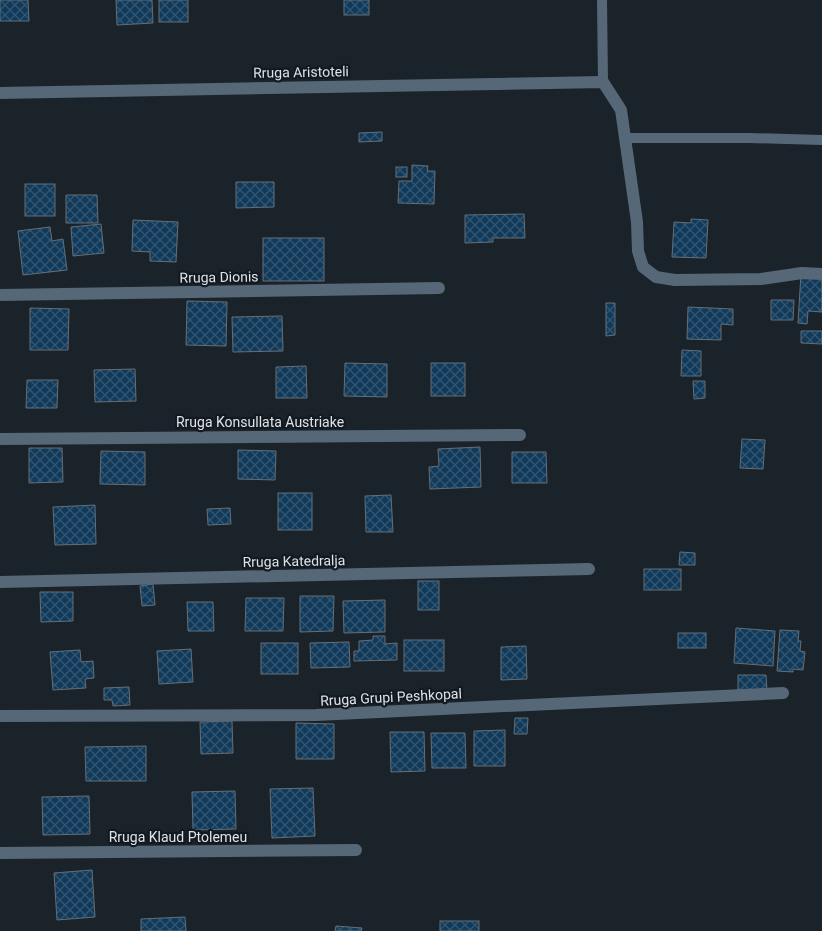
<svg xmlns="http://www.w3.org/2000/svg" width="822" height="931" font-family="Roboto,sans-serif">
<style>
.building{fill:url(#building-cross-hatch);stroke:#656e77}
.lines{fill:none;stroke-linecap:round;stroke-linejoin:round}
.lane{stroke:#566877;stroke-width:10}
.street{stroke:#566877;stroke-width:12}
.labels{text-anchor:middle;stroke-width:4.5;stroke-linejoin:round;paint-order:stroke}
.street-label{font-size:14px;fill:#dee3e8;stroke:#121920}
</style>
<defs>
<pattern id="building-cross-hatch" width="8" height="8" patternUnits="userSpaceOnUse" patternTransform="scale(1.25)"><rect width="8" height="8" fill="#113a5a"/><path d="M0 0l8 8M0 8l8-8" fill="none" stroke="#335672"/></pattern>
</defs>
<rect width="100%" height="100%" fill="#1b232a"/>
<g class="building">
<path d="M0 0H28L29 21H0Z"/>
<path d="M116 0H152L153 23 117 25Z"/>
<rect x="159" y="0" width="29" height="22"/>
<rect x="344" y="0" width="25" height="15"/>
<path d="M382 132V141L359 142V133Z"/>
<path d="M412 165 428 166 427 171H435L434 204 398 203 399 181H412Z"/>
<rect x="396" y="167" width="11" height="10"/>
<path d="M236 182H274V207L236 208Z"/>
<rect x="25" y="184" width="30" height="32"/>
<path d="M66 195H97L98 223H66Z"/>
<path d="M524 214 525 238H493V242L465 243V215Z"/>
<path d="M691 219 708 220 706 258 672 257 674 222 691 223Z"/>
<path d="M133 220 178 222 176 262 150 261V252L132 251Z"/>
<path d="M101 224 104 253 73 256 71 227Z"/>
<path d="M50 227 52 241 63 239 67 270 23 275 18 231Z"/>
<rect x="263" y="238" width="61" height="43"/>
<path d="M801 274 822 275V312L808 311 807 324 798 323Z"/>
<path d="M771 300H794L793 320H771Z"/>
<path d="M187 301 227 302 226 346 186 345Z"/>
<path d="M606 303H615V335L606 336Z"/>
<path d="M688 307 733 309V325L721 324V340L687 339Z"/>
<path d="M30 308 69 309 68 350H30Z"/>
<path d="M282 316 283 351 233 352 232 317Z"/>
<path d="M801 331H822V344L801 343Z"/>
<path d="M682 350 701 351V376H681Z"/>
<path d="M345 363 387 364V397L344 396Z"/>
<rect x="431" y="363" width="34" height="33"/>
<path d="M306 366 307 398H276V367Z"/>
<path d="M135 369 136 401 95 402 94 370Z"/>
<path d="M27 380H58L57 408H26Z"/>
<path d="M693 381H705V398L694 399Z"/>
<path d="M742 439 765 440 763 469 740 468Z"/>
<path d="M480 447 481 487 430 489 429 467 439 466 438 449Z"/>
<path d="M29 448H62L63 482 29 483Z"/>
<path d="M238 450 276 451 275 480 238 479Z"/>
<path d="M101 451 145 452V485L100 484Z"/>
<path d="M512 452H546L547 483H512Z"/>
<rect x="278" y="493" width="34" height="37"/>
<path d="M391 495 393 532H366L365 496Z"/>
<path d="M95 505 96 544 55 545 53 507Z"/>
<path d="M230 508 231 524 208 525 207 509Z"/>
<path d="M680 552 695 553V565H679Z"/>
<rect x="644" y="569" width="37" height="21"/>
<rect x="418" y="581" width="21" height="29"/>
<path d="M153 584 155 605 142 606 140 586Z"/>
<path d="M40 592H73V621L41 622Z"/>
<path d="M300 596H334L333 631 300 632Z"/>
<path d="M246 598H284L283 631H245Z"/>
<path d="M385 600V632L344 633 343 601Z"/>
<path d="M187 602H213L214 631H188Z"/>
<path d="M736 628 775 631 773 666 734 663Z"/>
<path d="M780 630 799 631 798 641H801L800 651 805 652 803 670 793 669V672L777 671Z"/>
<rect x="678" y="633" width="28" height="15"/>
<path d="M373 636H385V644L397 643V660L354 661V651H359V641L373 640Z"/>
<rect x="404" y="640" width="40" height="31"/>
<path d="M349 642 350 667 311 668 310 643Z"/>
<rect x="261" y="643" width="37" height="31"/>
<path d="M526 646 527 679 501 680V647Z"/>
<path d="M191 649 193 682 159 684 157 651Z"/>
<path d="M80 650 81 662 93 661 94 678 85 679 86 688 53 690 50 652Z"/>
<path d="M738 675H766L767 690 738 691Z"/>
<path d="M129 687 130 705 113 706 112 700H104V688Z"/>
<path d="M515 718H528L527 734H514Z"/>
<path d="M232 721 233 753 201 754 200 722Z"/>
<path d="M296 723 334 724V759H296Z"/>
<path d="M505 730V766H474V731Z"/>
<path d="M390 732H424L425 771 391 772Z"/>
<path d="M431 733H465L466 768H432Z"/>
<path d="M146 746V781H86L85 747Z"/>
<path d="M313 788 315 836 272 838 270 789Z"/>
<path d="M235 791 236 829 193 830 192 792Z"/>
<path d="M89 796 90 834 43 835 42 797Z"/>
<path d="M92 870 95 917 57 920 54 873Z"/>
<path d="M185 917 186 931H141V919Z"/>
<rect x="440" y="921" width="39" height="10"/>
<path d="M336 926 362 928 361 931H335Z"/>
</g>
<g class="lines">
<g class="lane">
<path d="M602 0 603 82"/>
<path d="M626 138H749L822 140"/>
</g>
<g class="street">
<path d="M0 93 603 82 621 110 637 222 638 251 643 267 656 277 675 280 761 279 802 273 822 274"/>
<path d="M0 295 439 288"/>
<path d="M0 439 520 435"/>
<path d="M0 582 589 569"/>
<path d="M0 716 316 715 783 693"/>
<path d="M0 853 356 850"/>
</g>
</g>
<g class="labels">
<g class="street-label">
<text transform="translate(301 72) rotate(-1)" y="5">Rruga Aristoteli</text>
<text transform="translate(219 277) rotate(-1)" y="5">Rruga Dionis</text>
<text x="260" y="427">Rruga Konsullata Austriake</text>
<text transform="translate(294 561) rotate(-1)" y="5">Rruga Katedralja</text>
<text transform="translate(391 697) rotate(-3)" y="5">Rruga Grupi Peshkopal</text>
<text x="178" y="842">Rruga Klaud Ptolemeu</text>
</g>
</g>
</svg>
